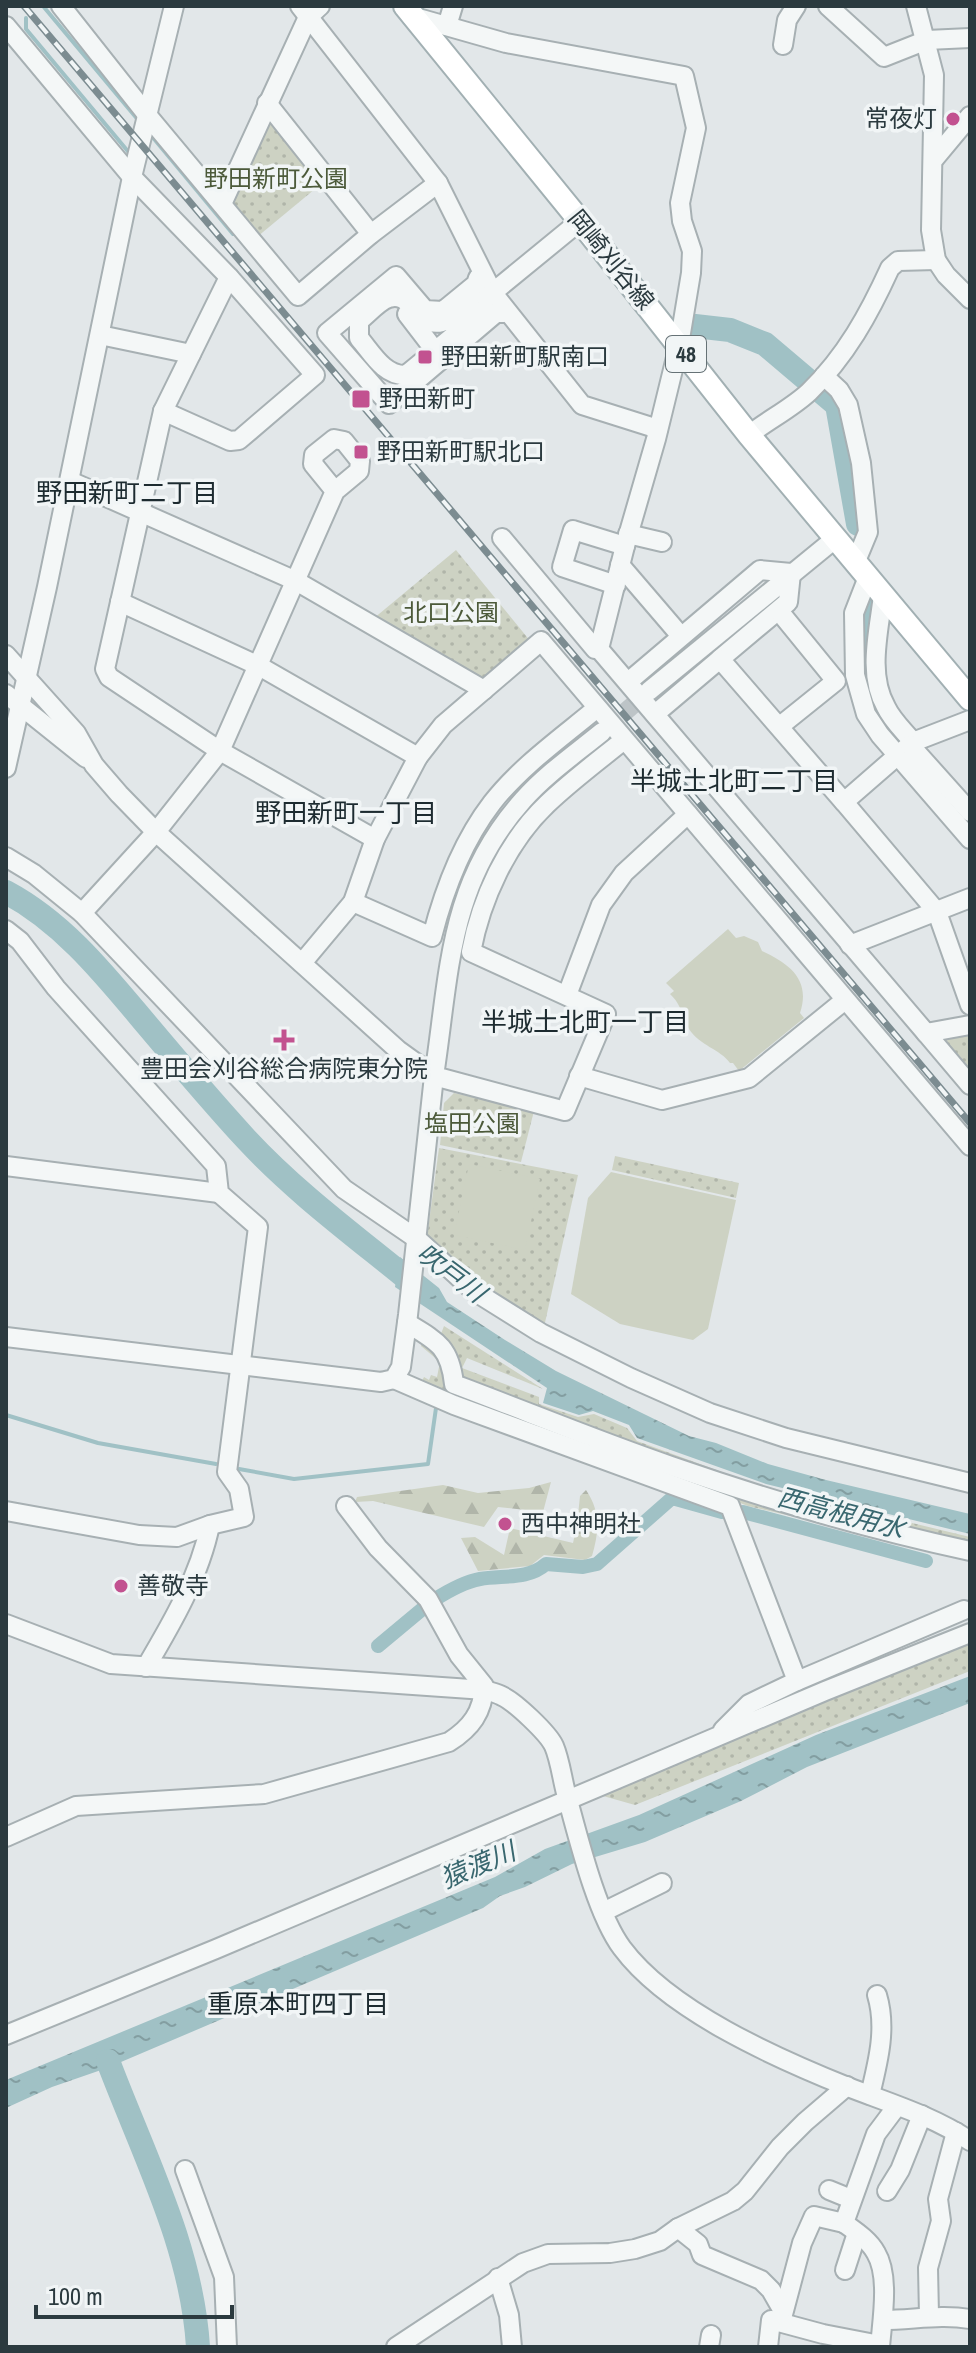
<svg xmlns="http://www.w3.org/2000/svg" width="976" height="2353" font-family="'Archivo Narrow','Noto Sans JP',sans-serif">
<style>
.grass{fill:url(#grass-dots)}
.forest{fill:url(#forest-firs)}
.pitch{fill:#cdd2c3}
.water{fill:url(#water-ripples)}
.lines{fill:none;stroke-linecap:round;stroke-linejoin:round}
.stream{stroke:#a0c1c5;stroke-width:4}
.canal{stroke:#a0c1c5;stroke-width:14}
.river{stroke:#a0c1c5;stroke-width:24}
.minor-tunnel{stroke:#bdc4c7;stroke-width:18;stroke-dasharray:18 9;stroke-linecap:butt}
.minor-casing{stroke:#a7b0b3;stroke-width:22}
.major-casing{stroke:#a2b0b3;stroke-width:26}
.minor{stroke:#f4f7f7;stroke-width:18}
.major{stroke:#fff;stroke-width:22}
.rail-casing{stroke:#7c8c91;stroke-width:7}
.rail{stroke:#f1f5f6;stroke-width:4;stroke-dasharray:12;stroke-linecap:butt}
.poi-dot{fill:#c25290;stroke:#f1f5f6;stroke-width:3}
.labels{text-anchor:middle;stroke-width:7;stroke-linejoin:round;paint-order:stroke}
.shield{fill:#f1f5f6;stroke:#667276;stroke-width:2}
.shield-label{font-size:22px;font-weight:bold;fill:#2b3a3f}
.poi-label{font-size:24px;fill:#2b3a3f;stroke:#f1f5f6;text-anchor:start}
.park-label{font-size:24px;fill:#4c5a3a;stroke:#f1f5f6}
.street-label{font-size:24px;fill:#2b3a3f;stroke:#f1f5f6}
.neighbourhood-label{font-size:26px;fill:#1d2b30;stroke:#f1f5f6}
.water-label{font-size:26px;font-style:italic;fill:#39676f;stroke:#f1f5f6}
</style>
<defs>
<pattern id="grass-dots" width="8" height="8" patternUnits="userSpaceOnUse" patternTransform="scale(2)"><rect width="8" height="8" fill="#cdd2c3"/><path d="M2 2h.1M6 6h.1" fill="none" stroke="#b0b5a9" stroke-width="1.8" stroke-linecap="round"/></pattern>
<pattern id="forest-firs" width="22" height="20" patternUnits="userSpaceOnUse" patternTransform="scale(2)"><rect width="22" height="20" fill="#cdd2c3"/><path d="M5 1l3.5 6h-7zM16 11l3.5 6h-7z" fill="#b0b5a9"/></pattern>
<pattern id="water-ripples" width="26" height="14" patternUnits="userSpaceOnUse" patternTransform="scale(2)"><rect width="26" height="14" fill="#a0c1c5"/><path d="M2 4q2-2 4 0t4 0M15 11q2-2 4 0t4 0" fill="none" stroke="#839ea1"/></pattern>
</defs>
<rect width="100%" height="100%" fill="#e2e7e9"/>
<g class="grass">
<path d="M266 118H273L321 184 257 237 228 203Z"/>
<path d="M456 550 531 642 484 682 373 619Z"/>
<path d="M970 1030V1076L937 1037Z"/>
<path d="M454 1093 534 1111 521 1162 440 1145 444 1103Z"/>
<path d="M439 1148 578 1175 544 1327 479 1287 427 1237Z"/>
<path d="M615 1156 739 1183 736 1198 612 1170Z"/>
<path d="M444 1326 543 1389 467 1358 462 1368 539 1397V1404L578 1417 594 1414 627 1428 637 1441 763 1487 970 1537V1558L748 1506 422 1381 424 1377 429 1380 431 1375 437 1377 440 1362 421 1346 424 1327 439 1339Z"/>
<path d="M970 1624V1671L635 1805 596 1794 758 1706Z"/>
</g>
<g class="forest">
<path d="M551 1482 543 1512 498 1507 484 1527 373 1501 355 1502 357 1497 443 1485 478 1493 529 1488Z"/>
<path d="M586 1490C601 1512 599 1532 592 1556L585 1560 544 1555 530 1566 478 1571 461 1538 475 1537 504 1555 510 1528 573 1543 577 1525 580 1496Z"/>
</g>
<g class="pitch">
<path d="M728 929 736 938 744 936 758 942 762 951C790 964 811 980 800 1013L804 1018 739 1071 733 1063H730C720 1049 700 1046 689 1029 682 1017 682 1005 670 994L674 991 666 983Z"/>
<path d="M469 1164 540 1179 525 1250 454 1235Z"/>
<path d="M611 1172 736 1200 708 1329 693 1340 620 1324 571 1294 588 1198Z"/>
</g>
<g class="water">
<path d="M400 1257 439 1288 447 1302 505 1340 556 1371 689 1436 716 1443 768 1464 826 1480 970 1514V1534L766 1484 637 1438 629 1425 593 1411 579 1415 543 1403 547 1388 395 1287Z"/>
<path d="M970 1676V1703L807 1767 741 1801 645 1842 572 1864 525 1887 500 1896 483 1908 121 2062 125 2089 112 2093 104 2069 52 2087 6 2108V2080L495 1877 545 1849 639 1815 816 1735Z"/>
</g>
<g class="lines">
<g class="stream">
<path d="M43 6 139 121"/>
<path d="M26 18V29L131 155"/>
<path d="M150 134 233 234"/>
<path d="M6 1415 98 1443 216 1464"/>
<path d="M239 1469 294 1479 428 1464 436 1408"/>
</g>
<g class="canal">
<path d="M743 1512 926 1561"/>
<path d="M434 1600C448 1591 464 1582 480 1579 503 1575 528 1580 546 1564L583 1567 597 1564 672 1498 722 1512"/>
<path d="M378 1646 426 1606"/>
</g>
<g class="river">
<path d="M695 326 730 330 765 344 837 405 858 524"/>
<path d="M867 610C865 688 866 707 920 767"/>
<path d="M6 892C64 923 105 975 147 1025 179 1063 212 1102 246 1139 299 1196 362 1241 421 1290"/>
<path d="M108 2061C143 2154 192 2247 198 2347"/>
</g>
<path class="minor-tunnel" d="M602 732 649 691"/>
<defs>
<g id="minor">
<path d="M61 6 148 116 298 296 371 234 438 183"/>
<path d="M300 6 438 183 493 293 582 405 658 429"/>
<path d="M828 6 884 57 927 40 970 38"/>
<path d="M916 6 934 75 931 230 936 260 946 275 970 299"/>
<path d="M411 16 506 43 684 76 696 128 680 203 682 221 692 251 691 273 679 345 656 439 625 546 599 649 926 1033 970 1025"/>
<path d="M6 26 132 177 229 277 315 375 239 440 230 441 163 411"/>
<path d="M447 26 453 6"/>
<path d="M783 45 787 20 796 6"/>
<path d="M267 103 371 234"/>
<path d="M935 158 970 116"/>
<path d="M222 204 308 17 320 6"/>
<path d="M396 276 425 310 443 311 476 284 478 278 482 286 481 292C470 301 455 318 442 322 417 329 412 290 389 298 379 301 368 314 359 321V338C372 353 384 376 406 375L491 305 499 307 504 313H496L389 404 327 333Z"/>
<path d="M229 277 163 411 105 669 109 677 220 751 375 839"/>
<path d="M486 298 580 221"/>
<path d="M407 314 430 344"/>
<path d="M100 335 191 354"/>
<path d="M824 376 839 390 848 405 861 463 868 532 856 561"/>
<path d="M749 435C768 420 792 408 809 392 846 356 869 314 890 268L898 261 936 260"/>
<path d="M70 481 296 581 484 690"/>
<path d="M628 534 662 542"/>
<path d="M502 538 595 649H599"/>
<path d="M620 565 680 635"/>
<path d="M791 573 788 602 720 659 844 802"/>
<path d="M868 577 854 613 855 675 866 714 880 735 970 839"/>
<path d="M616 585 562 567 573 530 625 546"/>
<path d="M883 595C879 631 867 674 886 707 892 720 904 731 913 742"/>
<path d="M120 602 259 666 418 757"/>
<path d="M779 611 836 681 780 726"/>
<path d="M6 655 76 733 94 765 119 794 156 832 398 1050 434 1076 408 1315 401 1367 394 1379 381 1382 6 1337"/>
<path d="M628 682 760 570 791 573"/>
<path d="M649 691 836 538"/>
<path d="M6 694 86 758"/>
<path d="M655 714 720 659"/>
<path d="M970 720 913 742 844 802 937 912 970 1005"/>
<path d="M602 732C575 754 546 774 523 800 448 884 450 971 434 1076L565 1111 606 1014 471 952C481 899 507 842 547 804 571 781 598 761 624 740"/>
<path d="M910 745 970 812"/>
<path d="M6 768 47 587 132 177 174 6"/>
<path d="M6 857 34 874 82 913 344 1189 417 1239 474 1291 541 1333 631 1378 710 1413 786 1438 970 1483"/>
<path d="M353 902 432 937C444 890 462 842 492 803 521 766 561 738 597 708"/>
<path d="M82 913 156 832 220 751 335 491 359 471 360 461 344 441 334 439 314 455 313 464 335 491"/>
<path d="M6 930 20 941 56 988 216 1166 219 1193 258 1227 227 1472 239 1489 244 1517 210 1525 177 1537 139 1535 6 1511"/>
<path d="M850 945 970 898"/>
<path d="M302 963 353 902 375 839 418 757 443 725 541 641 970 1146"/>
<path d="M567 995 601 905 624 873 688 814"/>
<path d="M926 1033 970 1085"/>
<path d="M579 1076 662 1100 749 1078 845 1000"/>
<path d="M6 1166 219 1193"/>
<path d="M407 1323C437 1341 450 1347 454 1384 526 1411 598 1441 671 1466 769 1500 868 1529 970 1551"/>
<path d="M394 1379 454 1405 730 1506 797 1681 749 1704 723 1730"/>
<path d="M6 1624 111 1664 485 1690C490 1692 497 1693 502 1696 515 1702 548 1733 554 1746 560 1760 562 1778 566 1793 578 1836 596 1913 622 1948 669 2011 776 2058 848 2087 889 2103 933 2116 970 2141"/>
<path d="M146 1667C172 1623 200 1575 210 1525"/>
<path d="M797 1681 964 1610"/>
<path d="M6 1837 76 1806 264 1794 449 1742C471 1728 483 1712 484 1686L459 1655 428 1599 378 1548 346 1506"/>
<path d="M603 1912 662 1883"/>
<path d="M6 2035 216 1949 825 1691 970 1633"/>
<path d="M870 2095C878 2062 887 2028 877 1995"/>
<path d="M185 2170 224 2277 227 2347"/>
<path d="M829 2190 851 2199"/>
<path d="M887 2191 900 2170 922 2115"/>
<path d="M678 2228 698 2244 702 2255 761 2280 771 2290 783 2311"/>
<path d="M845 2270 857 2233"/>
<path d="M498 2278 509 2315 512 2347"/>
<path d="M929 2315 928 2268 941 2221 938 2199 956 2132"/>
<path d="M883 2320C913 2320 940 2314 970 2319"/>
<path d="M781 2322 802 2243 814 2216 844 2223"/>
<path d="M396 2347 523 2263 548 2254 610 2253 635 2249 660 2241 678 2228 733 2201 745 2191 780 2147 805 2122 847 2086"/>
<path d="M709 2347 711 2335"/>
<path d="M768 2347 771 2320 823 2334 880 2345"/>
<path d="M880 2347C882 2321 890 2276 876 2253 869 2240 855 2231 844 2223L876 2134 897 2106"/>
</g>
<path id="major" d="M405 6 580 221 749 435 970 699"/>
</defs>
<use href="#minor" class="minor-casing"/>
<use href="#major" class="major-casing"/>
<use href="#minor" class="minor"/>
<use href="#major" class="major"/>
<defs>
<path id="rail" d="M24 6 970 1123"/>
</defs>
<use href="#rail" class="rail-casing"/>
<use href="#rail" class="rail"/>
</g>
<g class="poi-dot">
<circle cx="953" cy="119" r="8"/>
<rect x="417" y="349" width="16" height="16" rx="4"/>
<rect x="351" y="389" width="20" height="20" rx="4"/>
<rect x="353" y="444" width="16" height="16" rx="4"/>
<path d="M280 1028h8v8h8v8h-8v8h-8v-8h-8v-8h8z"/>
<circle cx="505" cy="1524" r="8"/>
<circle cx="121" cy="1586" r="8"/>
</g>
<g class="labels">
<rect class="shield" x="666" y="336" width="40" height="36" rx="6"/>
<g class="shield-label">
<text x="686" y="362">48</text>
</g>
<g class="poi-label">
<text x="937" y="127" text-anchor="end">常夜灯</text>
<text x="441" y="365">野田新町駅南口</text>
<text x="379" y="407">野田新町</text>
<text x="377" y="460">野田新町駅北口</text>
<text x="284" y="1077" text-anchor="middle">豊田会刈谷総合病院東分院</text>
<text x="521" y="1532">西中神明社</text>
<text x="137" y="1594">善敬寺</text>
</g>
<g class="park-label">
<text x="276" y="187">野田新町公園</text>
<text x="451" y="621">北口公園</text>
<text x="472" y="1132">塩田公園</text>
</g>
<g class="street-label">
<text transform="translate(611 260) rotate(51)" y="8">岡崎刈谷線</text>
</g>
<g class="neighbourhood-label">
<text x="127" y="502">野田新町二丁目</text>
<text x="734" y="790">半城土北町二丁目</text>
<text x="346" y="822">野田新町一丁目</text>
<text x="585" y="1031">半城土北町一丁目</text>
<text x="298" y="2013">重原本町四丁目</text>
</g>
<g class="water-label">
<text transform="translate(451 1273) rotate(37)" y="9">吹戸川</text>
<text transform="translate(841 1513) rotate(15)" y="9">西高根用水</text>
<text transform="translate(478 1865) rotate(-23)" y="9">猿渡川</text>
</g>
</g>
<rect width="976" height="2353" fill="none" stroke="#2b3a3f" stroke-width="16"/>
<path d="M36 2305v12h196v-12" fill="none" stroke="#2b3a3f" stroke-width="4"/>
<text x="48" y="2305" font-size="24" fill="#2b3a3f" stroke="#f1f5f6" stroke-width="6" paint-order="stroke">100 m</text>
</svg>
